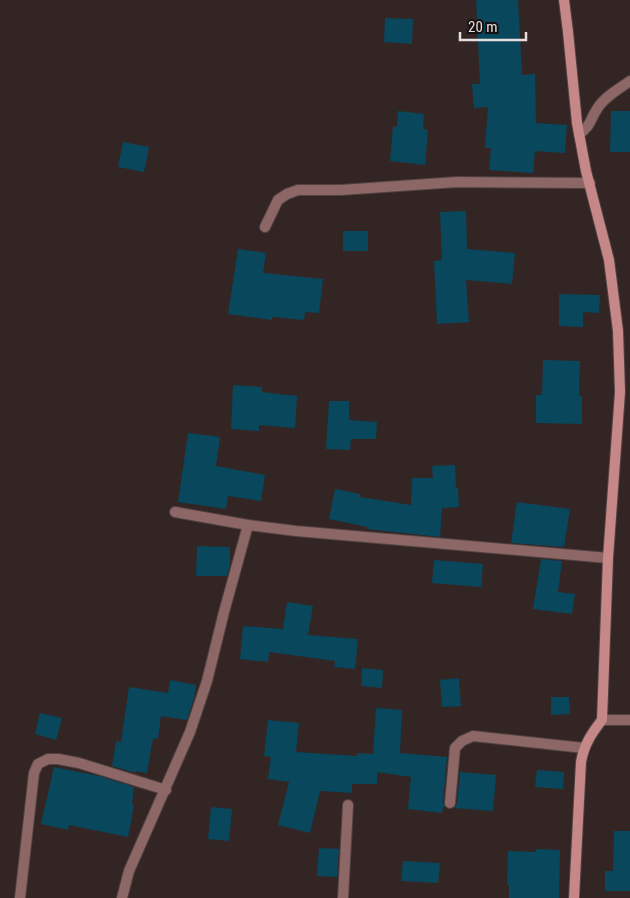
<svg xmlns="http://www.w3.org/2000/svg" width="630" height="898" font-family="'Roboto Condensed',sans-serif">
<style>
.building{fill:#08475c}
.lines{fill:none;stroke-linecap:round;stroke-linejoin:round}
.street-casing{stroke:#514242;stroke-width:12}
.secondary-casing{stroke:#514242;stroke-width:12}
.street{stroke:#8d6666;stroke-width:10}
.secondary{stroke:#c58788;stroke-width:10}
</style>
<rect width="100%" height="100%" fill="#342525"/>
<g class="building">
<path d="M476 0H518L522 75 535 74 536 123 567 125 565 153 535 151 533 173 489 170 491 148H485L488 107 474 108 472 84H480Z"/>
<path d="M385 18 413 19 412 44 384 42Z"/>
<path d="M398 111 424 114 423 129 428 130 425 165 390 161 393 126 397 127Z"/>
<path d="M611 111H630V152H610Z"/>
<path d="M123 142 149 147 144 172 118 167Z"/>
<path d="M466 211 467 249 515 253 512 284 466 280 469 322 437 324 434 261 442 260 440 212Z"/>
<rect x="343" y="231" width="25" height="20"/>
<path d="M238 249 266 253 263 273 323 279 319 313 305 312 304 320 272 317V320L228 314Z"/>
<path d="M559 294 600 295 599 313 583 312V327L559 326Z"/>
<path d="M543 360 580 361 579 396H582V424L536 423V395H542Z"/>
<path d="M233 385 262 387V392L297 396 295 428 259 425V431L231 429Z"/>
<path d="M329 401H349V420L377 422 376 439H351L350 450 326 449Z"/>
<path d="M188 433 220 437 216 466 265 475 261 501 228 496 226 509 178 502Z"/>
<path d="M455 465 456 488H458L459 507 442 508 440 537 367 529V527L329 519 335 489 360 494V497L411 505 412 478H433L432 466Z"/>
<path d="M517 502 570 509 564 547 511 543Z"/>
<path d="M197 546 230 547V565L227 576H196Z"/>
<path d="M541 559 562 561 558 592 575 594 572 614 533 609Z"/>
<path d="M434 560 483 564 481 587 432 583Z"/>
<path d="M287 602 313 606 308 635 358 639 355 669 334 667 335 661 269 652 268 662 240 659 243 626 283 629Z"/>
<path d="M362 668 383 670 382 688 361 686Z"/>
<path d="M459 678 461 706 442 707 440 680Z"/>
<path d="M170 680 196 685 194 698 187 720 161 716 158 739 153 738 147 773 136 771V773L112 766 116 741 121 742 129 687 168 693Z"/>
<path d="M551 697H569L570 714 551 715Z"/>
<path d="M376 708 402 710 400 753 447 757 443 802 445 807H443L442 813 408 809 411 777 377 772V784H352V793L320 791 310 833 278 825 289 782 268 779 271 757 264 756 268 720 299 723 296 752 357 756V753L373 754Z"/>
<path d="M40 713 62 718 56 740 35 734Z"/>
<path d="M54 767 99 776 134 787 132 804 134 805 128 837 69 825 68 830 41 824Z"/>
<path d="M537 770 564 772 563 789 535 787Z"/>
<path d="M460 772 496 775 493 811 454 808 457 804Z"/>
<path d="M211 807 232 809 229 841 208 839Z"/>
<path d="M614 831H630V891H605V871H613Z"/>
<path d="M319 848 339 849 337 877 317 876Z"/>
<path d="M536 849 560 850 559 898H509V885H507L508 851 536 852Z"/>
<path d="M403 861 440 863 438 883 401 881Z"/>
</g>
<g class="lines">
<defs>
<g id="street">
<path d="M579 134C591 126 590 120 597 109 604 97 619 89 630 81"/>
<path d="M265 227 278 200 287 194 298 190H341L457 182 590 183"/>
<path d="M175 512 248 525"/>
<path d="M602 720H630"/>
<path d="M450 803 455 748 462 741 473 736 584 748"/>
<path d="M20 898 34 773 38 764 48 759H58L79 763 166 790"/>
<path d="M122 898 129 871 190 732 207 681 224 612 248 525 296 531 608 558"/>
<path d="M343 898 348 805"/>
</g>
<path id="secondary" d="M564 0 568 32 577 123 586 171 609 260 618 331 620 392 608 558 602 720C591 734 584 745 581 762L574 898"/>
</defs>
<use href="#street" class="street-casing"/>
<use href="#secondary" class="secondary-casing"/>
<use href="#street" class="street"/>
<use href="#secondary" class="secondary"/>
</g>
<path d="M460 32v8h66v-8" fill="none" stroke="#e7dddd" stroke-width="2.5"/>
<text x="468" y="32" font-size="15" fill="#e7dddd" stroke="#171010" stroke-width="4" paint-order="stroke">20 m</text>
</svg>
